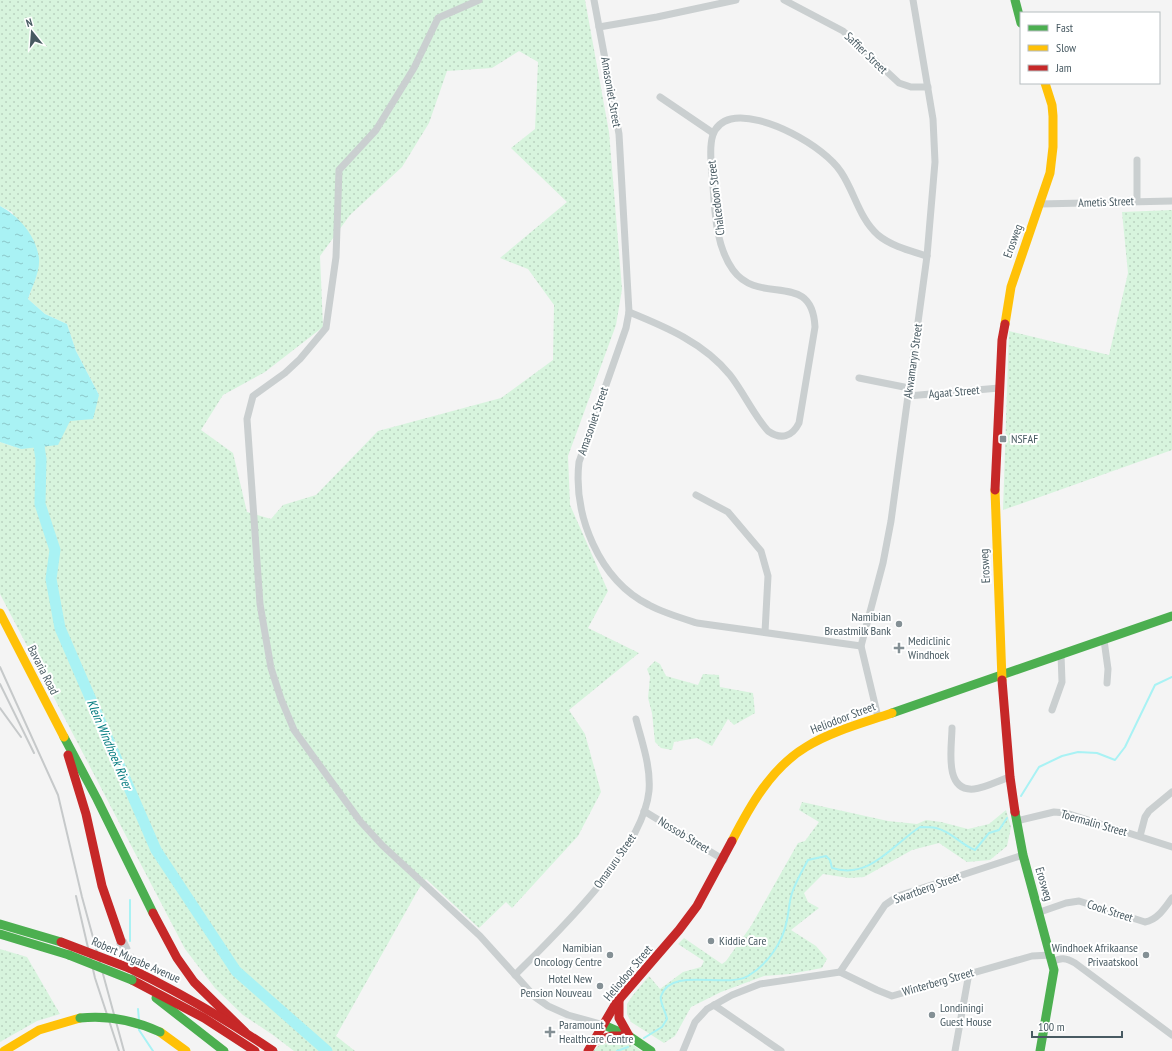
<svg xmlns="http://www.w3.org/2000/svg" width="1172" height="1051" font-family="'PT Sans Narrow',sans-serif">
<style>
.grass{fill:url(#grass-dots);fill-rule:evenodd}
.water{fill:url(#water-ripples)}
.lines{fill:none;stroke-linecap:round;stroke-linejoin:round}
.stream{stroke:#a9f2f4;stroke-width:2}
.river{stroke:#a9f2f4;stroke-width:11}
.primary-tunnel{stroke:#c9ced0;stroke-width:11;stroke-dasharray:11 5.5;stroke-linecap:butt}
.street{stroke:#cacfd0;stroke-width:7}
.fast{stroke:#4caf50;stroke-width:9}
.slow{stroke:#ffc107;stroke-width:9}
.jam{stroke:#c62828;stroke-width:9}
.rail{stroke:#c6c9ca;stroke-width:2}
.fast-bridge{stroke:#4caf50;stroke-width:9}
.jam-bridge{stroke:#c62828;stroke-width:9}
.poi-dot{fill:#849095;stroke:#fff;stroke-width:1.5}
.labels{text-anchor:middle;stroke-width:4;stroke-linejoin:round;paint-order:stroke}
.street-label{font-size:12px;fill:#485a62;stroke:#fff}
.poi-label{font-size:12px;fill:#485a62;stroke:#fff;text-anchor:start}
.water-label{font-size:13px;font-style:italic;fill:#067d81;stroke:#fff}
</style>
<defs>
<pattern id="grass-dots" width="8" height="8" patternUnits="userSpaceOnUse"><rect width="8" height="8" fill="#d7f4dd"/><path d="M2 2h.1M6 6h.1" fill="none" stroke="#bad3c0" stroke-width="1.8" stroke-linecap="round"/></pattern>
<pattern id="water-ripples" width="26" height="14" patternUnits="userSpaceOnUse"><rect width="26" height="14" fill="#a9f2f4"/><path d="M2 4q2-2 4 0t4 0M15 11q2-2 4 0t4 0" fill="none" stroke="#8cc7c9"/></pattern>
</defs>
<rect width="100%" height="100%" fill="#f4f4f4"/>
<g class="grass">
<path d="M0 0H585L609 132 622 289 616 325 568 456 570 505 608 591 588 628 639 653 569 710 585 734 601 792 578 836 512 908 506 902 479 928 426 879 418 890 336 1036 355 1051H294L273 1035 243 1015 215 988 185 949 0 594V442L21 449 70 421 99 395 76 351 67 324 45 314 28 299 37 274 12 212 0 206ZM519 51 538 62 535 129 511 148 567 202 500 258 528 269 554 305 553 360 501 398 378 431 316 495 283 505 271 519 247 512 233 453 201 430 223 395 265 372 323 327 320 256 350 215 402 167 429 123 447 71 492 68Z"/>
<path d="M1172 210V450L1003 510 1009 331 1109 355 1128 273 1122 212Z"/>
<path d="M655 661 660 664 666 676 698 685 703 674 719 675 720 687 753 693 755 713 734 725 728 719 712 746 697 738 674 742 672 750 661 748 655 742 652 713 648 698 650 677 647 669Z"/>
<path d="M802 802 888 821 917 824 926 820 941 822 968 829 989 824 1006 810 1011 827 1007 846 990 860 967 862 939 843 912 850 864 877 849 878 823 874 804 893 808 902 819 908 791 930 816 946 827 959 822 968 790 974 764 976 721 992 691 1007 675 1036 664 1043 631 1022 627 1014V1004L633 995 649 976 660 989 683 972 701 967 704 961 678 944 684 938 722 964 726 961 751 926 798 843 805 841 819 822 799 810Z"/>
<path d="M0 949 27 957 60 1014 37 1021 0 1042Z"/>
<path d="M615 1039 629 1042 641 1051H593L604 1041Z"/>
</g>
<path class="water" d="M0 206C19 216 37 237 39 259 40 272 32 287 28 299L45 314 67 324 76 351 99 395 93 419 70 421 58 445 21 449 0 442Z"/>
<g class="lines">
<g class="stream">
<path d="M1021 796 1039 767 1062 756 1078 752 1097 753 1115 760 1125 747 1155 685 1172 677"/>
<path d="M130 900V941"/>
<path d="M138 1009 139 1020"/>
<path d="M139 1027V1030L153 1051"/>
<path d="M644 1038 662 1027 667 1019C666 1012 659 1001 661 996 671 966 725 989 748 976 768 964 783 942 787 920 789 911 789 902 792 893 796 881 802 871 808 860L826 856 830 860 832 868C870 880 892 845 920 827 925 827 931 827 936 828 951 831 961 845 975 850L989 833 999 830 1007 818"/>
<path d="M617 1051 628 1047"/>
</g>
<path class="river" d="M37 433 41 459 40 504 55 550 51 579 60 628 156 850 236 971 327 1051"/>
<path class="primary-tunnel" d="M121 941 138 976"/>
<g class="street">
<path d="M479 0 438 18 414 68 376 130 339 170 336 257 326 328 300 359 285 373 253 396 247 419 260 604 271 668 281 699 294 730 360 821 382 845 480 936 535 997 548 1006 568 1015 604 1025"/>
<path d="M594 0 619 134 629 312 626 328 579 462C573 515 599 580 649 605 664 613 681 618 697 623L861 646"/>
<path d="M784 0 843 31 899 83 911 87H928"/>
<path d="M599 27 657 17 736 0"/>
<path d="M660 97 713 133"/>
<path d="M1137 201V160"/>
<path d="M1040 204 1172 201"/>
<path d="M629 312C666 327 704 343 730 375 744 393 753 414 768 431 781 440 792 437 799 423L815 327C812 269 760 307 733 270 712 241 715 196 711 161 710 144 710 124 731 119 763 112 824 146 841 172 855 193 859 218 878 235 891 246 911 251 927 256"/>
<path d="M859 378 909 388"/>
<path d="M908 396 999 388"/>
<path d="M696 495 728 512 761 551 768 576 765 632"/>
<path d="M1104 640 1108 669 1107 683"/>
<path d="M1052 710 1062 682 1061 654"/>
<path d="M878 717 861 646 883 563 891 521 927 256 935 162 933 119 913 0"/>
<path d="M952 728C952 746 943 792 974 789 986 788 999 780 1010 777"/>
<path d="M644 811 724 860"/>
<path d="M1016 821 1054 812 1066 813 1172 847"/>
<path d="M1140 836 1145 817 1149 811 1172 792"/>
<path d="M1040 912 1066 903 1079 901 1145 922C1157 920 1165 908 1172 898"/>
<path d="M1052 962C1061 957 1066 958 1075 963L1172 1035"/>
<path d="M840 972 885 905 898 896 1023 855"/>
<path d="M515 975C557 933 643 851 649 791 651 766 642 743 636 719"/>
<path d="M714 1005 781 1051"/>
<path d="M683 1051 695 1022 707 1009 732 995 760 984 840 972 877 990 892 996 1032 956 1051 955"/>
<path d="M955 1051 969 973"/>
</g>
<g class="fast">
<path d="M1015 0 1021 23"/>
<path d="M892 713 1172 616"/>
<path d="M64 737 97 799 153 913"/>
<path d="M1015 812 1023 855 1054 970 1040 1051"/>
<path d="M0 924 61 942"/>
<path d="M0 934 69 955"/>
<path d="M156 998 224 1051"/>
<path d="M604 1025 629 1036 651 1051"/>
</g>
<g class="slow">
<path d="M1005 324 1011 287 1050 173 1053 147V116L1052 105 1045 83"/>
<path d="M995 490 1002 680"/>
<path d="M0 613 64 737"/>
<path d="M732 841C750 806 771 768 806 747 832 731 863 723 892 713"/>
<path d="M160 1032 186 1051"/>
<path d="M4 1051 39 1030 80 1018"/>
</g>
<g class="jam">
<path d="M995 490 1002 340 1005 324"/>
<path d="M1002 680 1010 777 1015 812"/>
<path d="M68 755 86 814 102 886 121 941"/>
<path d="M153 913 177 958 194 982 245 1032"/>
<path d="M129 968C179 992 227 1020 273 1051"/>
<path d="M132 980 204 1018 255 1051"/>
<path d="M594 1041 612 1036H629L619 1018V1000"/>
<path d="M588 1051 616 1003 679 930 697 906 732 841"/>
</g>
<g class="rail">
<path d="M0 667 58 795 82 897 124 1051"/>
<path d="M0 684 34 753"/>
<path d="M0 708 21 737"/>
<path d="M76 896 95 978 119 1051"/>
</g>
<g class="fast-bridge">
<path d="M69 955 132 980"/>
<path d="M80 1018C109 1015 134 1020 160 1032"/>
</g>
<path class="jam-bridge" d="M61 942 129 968"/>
</g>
<g class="poi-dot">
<rect x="999" y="435" width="8" height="8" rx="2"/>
<circle cx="899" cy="624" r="4"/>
<path d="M897 642h4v4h4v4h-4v4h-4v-4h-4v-4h4z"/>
<circle cx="711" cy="941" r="4"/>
<circle cx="610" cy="955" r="4"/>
<circle cx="1146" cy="955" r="4"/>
<circle cx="600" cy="986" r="4"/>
<circle cx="932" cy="1015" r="4"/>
<path d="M548 1026h4v4h4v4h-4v4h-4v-4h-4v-4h4z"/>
</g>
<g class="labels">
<g class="street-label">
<text transform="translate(866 53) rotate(44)" y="4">Saffier Street</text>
<text transform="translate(611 92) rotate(80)" y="4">Amasoniet Street</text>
<text transform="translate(716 198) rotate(-97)" y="4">Chalcedoon Street</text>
<text transform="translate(1106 202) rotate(-2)" y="4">Ametis Street</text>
<text transform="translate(1013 241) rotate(-70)" y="4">Erosweg</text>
<text transform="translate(913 361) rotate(-82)" y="4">Akwamaryn Street</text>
<text transform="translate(954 392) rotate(-5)" y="4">Agaat Street</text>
<text transform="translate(593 421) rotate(-71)" y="4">Amasoniet Street</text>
<text transform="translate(985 566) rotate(-93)" y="4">Erosweg</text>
<text transform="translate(43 670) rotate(63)" y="4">Bavaria Road</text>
<text transform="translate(843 718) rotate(-21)" y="4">Heliodoor Street</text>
<text transform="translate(1094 823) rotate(16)" y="4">Toermalin Street</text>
<text transform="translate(684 835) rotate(31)" y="4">Nossob Street</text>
<text transform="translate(615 861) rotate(-55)" y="4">Omaruru Street</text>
<text transform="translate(1044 884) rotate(74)" y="4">Erosweg</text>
<text transform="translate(927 888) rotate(-20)" y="4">Swartberg Street</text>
<text transform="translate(1110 911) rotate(18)" y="4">Cook Street</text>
<text transform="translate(136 960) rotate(24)" y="4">Robert Mugabe Avenue</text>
<text transform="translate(628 973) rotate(-50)" y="4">Heliodoor Street</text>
<text transform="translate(938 982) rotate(-16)" y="4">Winterberg Street</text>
</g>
<g class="poi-label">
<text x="1011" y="443">NSFAF</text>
<text x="891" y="621" text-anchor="end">Namibian<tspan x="891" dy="14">Breastmilk Bank</tspan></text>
<text x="908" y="645">Mediclinic<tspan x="908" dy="14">Windhoek</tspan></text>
<text x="719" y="945">Kiddie Care</text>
<text x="602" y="952" text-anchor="end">Namibian<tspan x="602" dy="14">Oncology Centre</tspan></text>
<text x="1138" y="952" text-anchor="end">Windhoek Afrikaanse<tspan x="1138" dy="14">Privaatskool</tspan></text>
<text x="592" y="983" text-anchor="end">Hotel New<tspan x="592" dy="14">Pension Nouveau</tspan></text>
<text x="940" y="1012">Londiningi<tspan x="940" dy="14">Guest House</tspan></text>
<text x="559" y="1029">Paramount<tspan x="559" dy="14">Healthcare Centre</tspan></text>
</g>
<g class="water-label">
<text transform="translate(110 744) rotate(67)" y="5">Klein Windhoek River</text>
</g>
</g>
<rect x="1020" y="12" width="140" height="72" fill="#ffffff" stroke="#b6bdc0"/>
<rect x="1028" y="25" width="20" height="6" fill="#4caf50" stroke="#b6bdc0"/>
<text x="1056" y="32" font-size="12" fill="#485a62">Fast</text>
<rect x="1028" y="45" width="20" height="6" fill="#ffc107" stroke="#b6bdc0"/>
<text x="1056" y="52" font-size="12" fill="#485a62">Slow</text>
<rect x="1028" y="65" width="20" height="6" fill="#c62828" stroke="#b6bdc0"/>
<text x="1056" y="72" font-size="12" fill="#485a62">Jam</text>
<g transform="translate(32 32) rotate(343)" stroke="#ffffff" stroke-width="3" paint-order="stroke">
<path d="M0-3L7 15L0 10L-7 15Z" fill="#485a62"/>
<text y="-6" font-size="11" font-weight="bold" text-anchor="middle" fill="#485a62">N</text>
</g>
<path d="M1032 1031v6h90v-6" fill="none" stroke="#485a62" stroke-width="2"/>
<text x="1038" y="1031" font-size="12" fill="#485a62" stroke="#ffffff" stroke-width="3" paint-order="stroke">100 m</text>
</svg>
